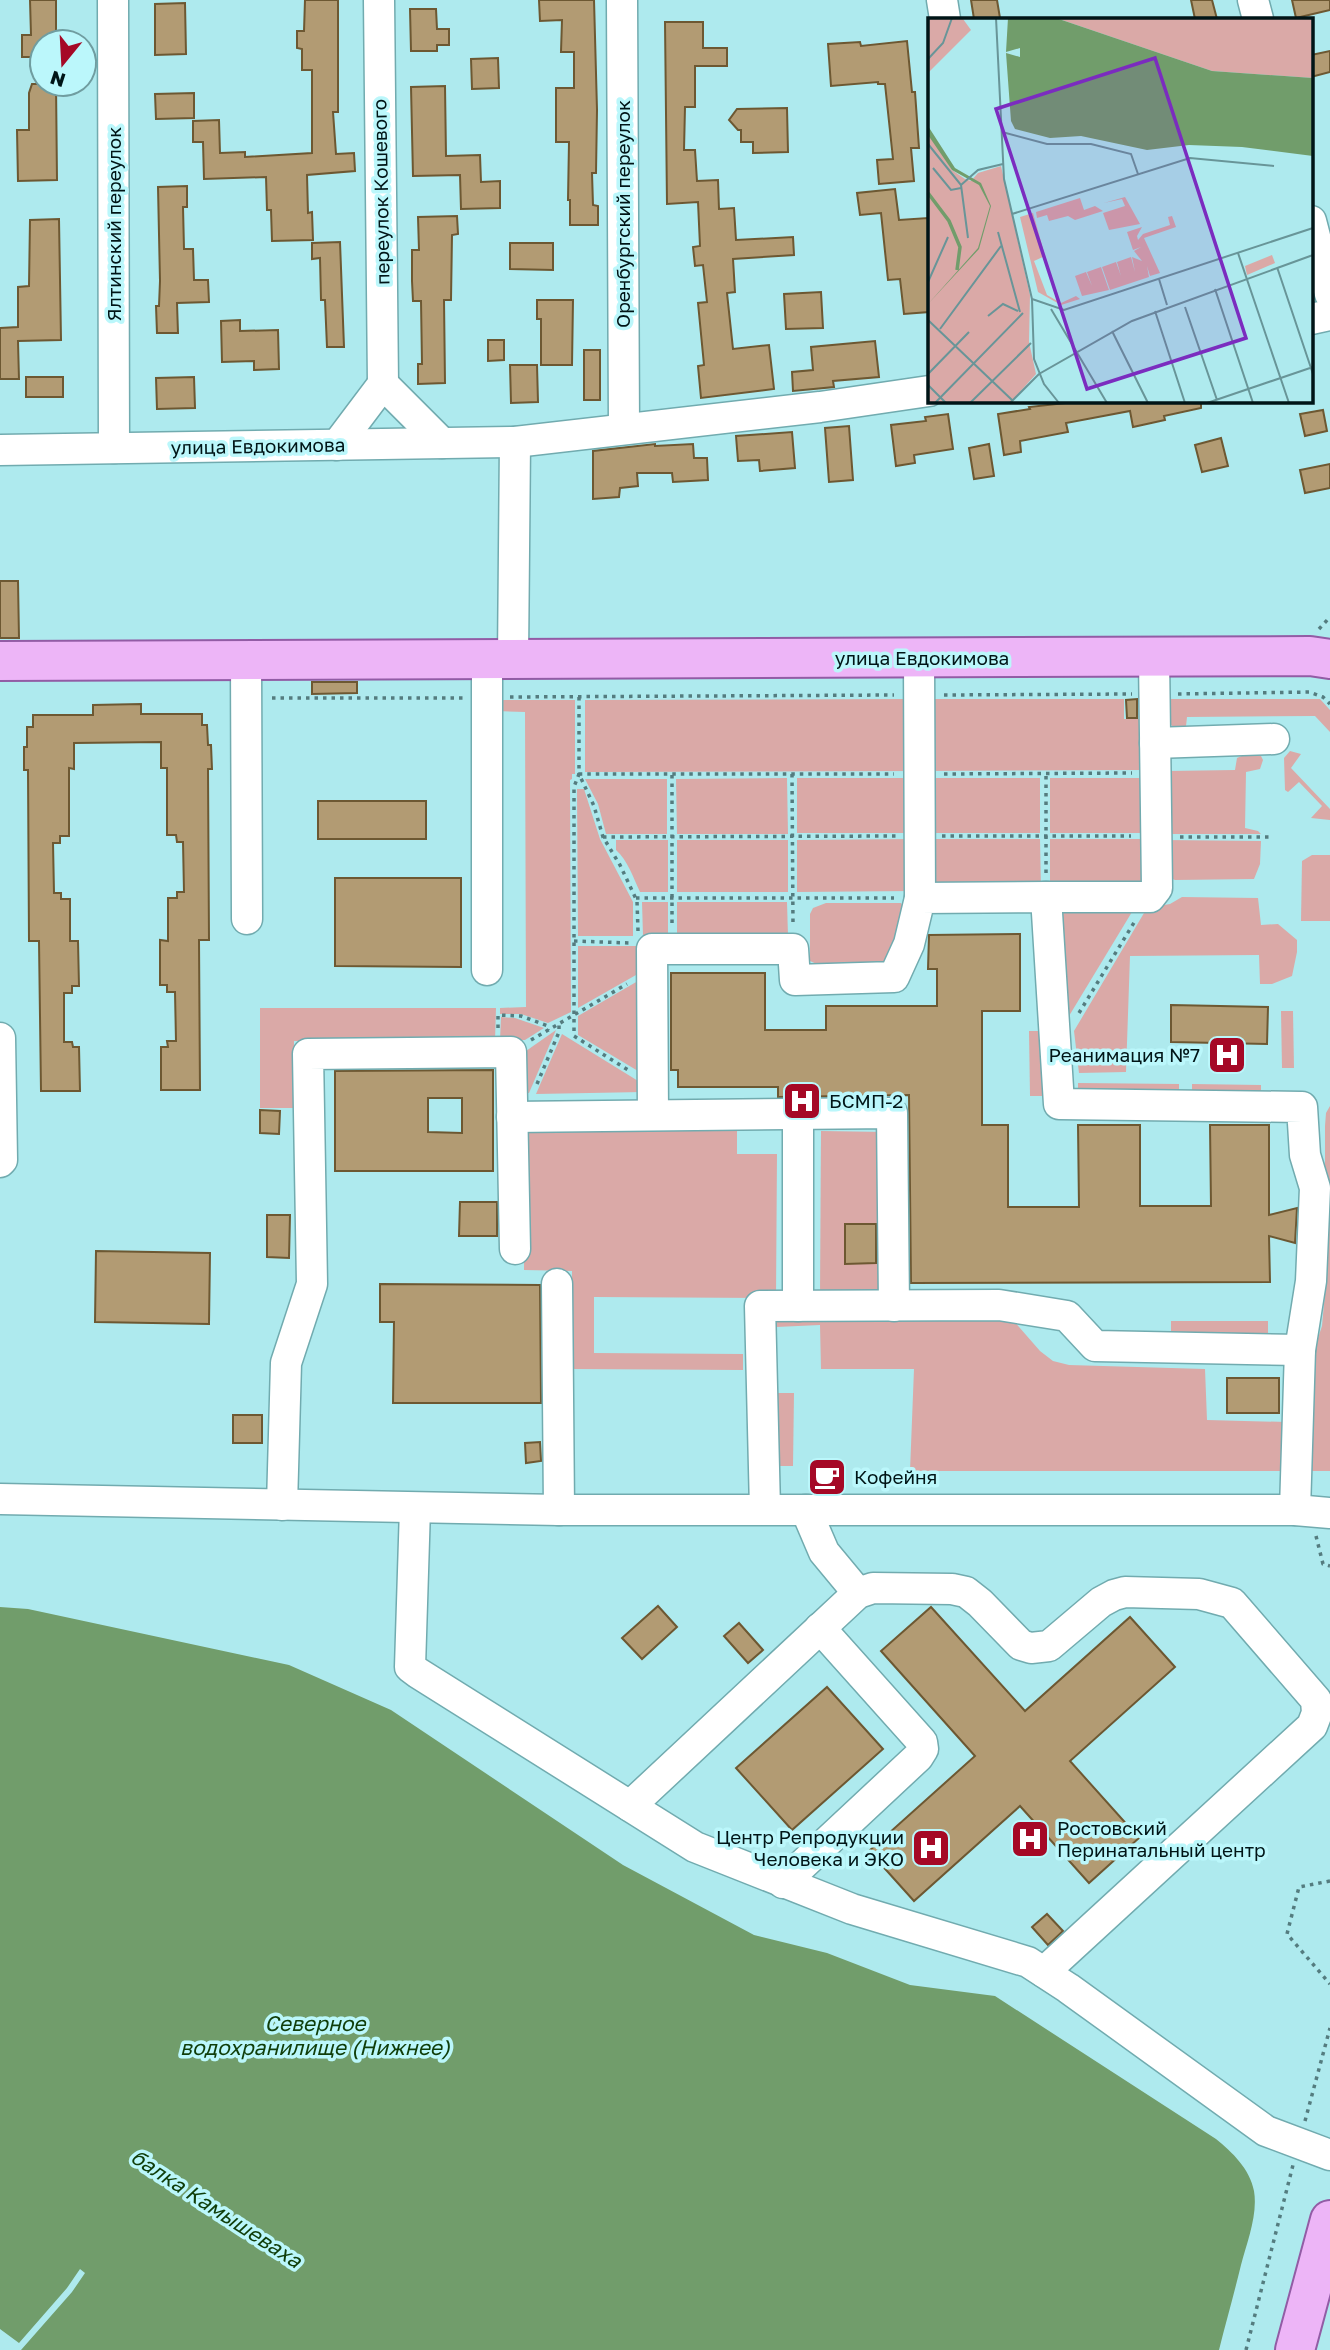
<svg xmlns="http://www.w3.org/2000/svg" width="1330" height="2350" font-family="'Golos Text',sans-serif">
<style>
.green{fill:#daa9a7}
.water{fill:#719d6b}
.pier{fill:#aeeaee}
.building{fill:#b29b73;stroke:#6d5832;stroke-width:2;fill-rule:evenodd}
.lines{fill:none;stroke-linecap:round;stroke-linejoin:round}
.minor-casing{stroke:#71abaf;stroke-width:33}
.major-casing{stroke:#925ca5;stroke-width:42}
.path{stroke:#547c7f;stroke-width:3.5;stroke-dasharray:3.5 5;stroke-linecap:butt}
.minor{stroke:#fff;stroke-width:30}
.major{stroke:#edb5f7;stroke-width:38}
.labels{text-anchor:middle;stroke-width:7;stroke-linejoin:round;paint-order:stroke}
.street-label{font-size:19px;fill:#001517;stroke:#bbf7fb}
.poi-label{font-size:19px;fill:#001517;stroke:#bbf7fb;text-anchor:start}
.water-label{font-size:21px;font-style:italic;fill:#0f3d09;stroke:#bbf7fb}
.inset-river{fill:none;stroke:#719d6b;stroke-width:3.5}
.inset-road{fill:none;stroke:#689598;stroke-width:2}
.view{fill:#7b2cbf;fill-opacity:0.15;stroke:#7b2cbf;stroke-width:3.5}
.inset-edge{fill:none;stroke:#001517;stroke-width:3.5}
</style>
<rect width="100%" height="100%" fill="#aeeaee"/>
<g class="green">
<path d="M914 699V771L585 772V700Z"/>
<path d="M923 699H1124V719H1144V770L923 771Z"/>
<path d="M1165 699H1320L1330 710V732L1315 716 1187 717 1185 735C1166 725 1167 719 1165 699Z"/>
<path d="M496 700H575V774H572V779L570 780 571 1012 548 1023 521 1014H500V1008L526 1007 525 712 496 711Z"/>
<path d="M1290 751 1301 754 1291 768 1330 809V820L1311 818 1322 806 1299 782 1288 792 1285 790 1284 758Z"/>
<path d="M1246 754 1261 756 1263 760 1260 769 1246 772 1245 828 1258 831 1261 834H1163L1169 771 1235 770 1237 758Z"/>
<path d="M787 778 788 834H677L676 779Z"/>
<rect x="797" y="778" width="117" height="55"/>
<path d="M923 778H1040V833H924Z"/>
<rect x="1050" y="778" width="94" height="55"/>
<path d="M585 779H667V834H606L598 804Z"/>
<path d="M577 789H584L600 839 633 902V936H578Z"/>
<path d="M914 839V891L797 892V840Z"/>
<path d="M924 839H1040L1041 891H924Z"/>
<path d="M1050 839H1144L1145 891H1050Z"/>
<path d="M616 840H668V892H640C633 877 628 861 616 850Z"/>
<rect x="677" y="840" width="111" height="52"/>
<path d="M1163 840 1261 841 1260 864 1254 879 1175 880 1170 878Z"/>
<path d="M1312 855H1330V921H1301L1302 861Z"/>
<path d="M1182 897 1258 898 1261 925 1278 924 1297 940V952L1292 976 1272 984H1260L1259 955 1130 956 1126 1072 1079 1073 1074 1031 1147 908 1170 904Z"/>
<path d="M642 902H668V936H643Z"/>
<path d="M677 902H787L788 936H677Z"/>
<path d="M1138 902 1069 1016H1063L1056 907Z"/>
<path d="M826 903H901L905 911 886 963 819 965 810 961V914L813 908Z"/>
<path d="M578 946H642L643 971 578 1008Z"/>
<path d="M643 978V1074L578 1035V1016Z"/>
<path d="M260 1008H496L495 1041H294V1108H260Z"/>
<path d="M1281 1011H1293L1294 1068H1282Z"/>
<path d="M501 1017 515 1018 544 1028 525 1040 500 1041Z"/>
<path d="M556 1030 529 1093 519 1094 526 1051Z"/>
<path d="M1029 1031H1046L1047 1096H1030Z"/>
<path d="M562 1034 643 1084V1092L536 1094Z"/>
<path d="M1078 1083 1179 1084V1099L1086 1098 1078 1089Z"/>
<path d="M1192 1084 1261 1085V1090L1252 1100 1192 1099Z"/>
<path d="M1330 1106V1471H1312L1310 1362 1322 1326 1325 1293V1126L1326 1113Z"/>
<path d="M525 1127 737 1128V1154H777L776 1298 594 1297V1353L743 1354V1370L571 1369 572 1271 524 1270Z"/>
<path d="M821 1131 886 1132 885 1298 820 1297Z"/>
<path d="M1005 1311 1040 1351 1053 1361 1069 1365 1205 1369 1207 1420 1287 1422 1285 1471H910L914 1369H821L820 1325 776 1327V1312Z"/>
<rect x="1171" y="1321" width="97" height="18"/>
<path d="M774 1393H794L793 1466H774Z"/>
</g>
<path class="water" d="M0 1607 28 1609 289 1665 391 1710 623 1865 754 1935 827 1953 910 1985 995 1996 1216 2139C1232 2152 1250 2169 1254 2191 1258 2215 1247 2242 1241 2265 1234 2294 1226 2322 1219 2350H0Z"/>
<path class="pier" d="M80 2269 85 2273 72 2292 21 2350H0V2329L19 2343 67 2288Z"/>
<g class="building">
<path d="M30 0H56V42H42V57H22V35H31Z"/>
<path d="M305 0H338V112H333L336 154 354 153 355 171 307 175 308 213 312 212 313 240 272 241 271 210H267L266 177 204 179 203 142H193V121L219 120 220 153 245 152V157L312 153V70H302V49L297 48V31H304Z"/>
<path d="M539 0H594L597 110 596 173H592L593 205 598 206V225H570V200H568L569 142H556V88H574V52H561L562 20 540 21Z"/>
<path d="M971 0H997L1000 18 974 19Z"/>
<path d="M1191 0H1212L1217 19H1195Z"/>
<path d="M1292 0H1330V10L1296 18Z"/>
<path d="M185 3 186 54 155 55V4Z"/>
<path d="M410 9H436L437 29H449V45H437V51H411Z"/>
<path d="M665 22H703V48H727V66H695V107H685L684 150H695L697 181 718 180 719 209 734 208 736 240 793 237 794 255 733 259 735 292 727 293 733 349 769 345 774 389 701 398 698 366 704 365 698 303 707 302 703 265 695 266 693 247 700 246 698 202 667 204Z"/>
<path d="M907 41 912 92H915L919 148H911L914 181 879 184 877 160 893 159 885 84H878V82L831 86 828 44 860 42 861 46Z"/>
<path d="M1330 51V72L1311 77V55Z"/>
<path d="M498 58 499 88 472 89 471 59Z"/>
<path d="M32 84H56L57 180 18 181 17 130H29V93Z"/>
<path d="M445 86 446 156 480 155 481 182 500 181V208L461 209 460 175 413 176 411 87Z"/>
<path d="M194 93V118L156 119 155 94Z"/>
<path d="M787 108 788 152 753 153V142H741V130H738L729 120 737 109Z"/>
<path d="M187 186V207H183L184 249H193L194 280H208L209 302 177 303 178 333H157L156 306H159L160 281 158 187Z"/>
<path d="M895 189 899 220 928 218 929 312 904 314 900 279 888 280 881 213 860 215 857 193Z"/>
<path d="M457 216 458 234 452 235 451 300H444L445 383 418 384V364H422L421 301H413L412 281V250H419L418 217Z"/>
<path d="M59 219 61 340 18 341 19 379H0V328L18 327V287L29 286 30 220Z"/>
<path d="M340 242 344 347H327L325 300H321L320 258 312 259V243Z"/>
<path d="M510 243H553V270L510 269Z"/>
<path d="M821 292 823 328 786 329 784 294Z"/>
<path d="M537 300H573L572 365H541V319H537Z"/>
<path d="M240 320V331L278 330 279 369 254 370V361L222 362 221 321Z"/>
<path d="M488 340H504V360L488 361Z"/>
<path d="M875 341 879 377 833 381 834 387 793 391 792 372 813 370 811 347Z"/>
<rect x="584" y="350" width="16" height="50"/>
<path d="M510 365H537L538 402 511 403Z"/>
<rect x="26" y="377" width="37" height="20"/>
<path d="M194 377 195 408 157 409 156 378Z"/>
<path d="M1084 401H1201V408L1164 416 1165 420 1133 427 1130 411 1066 423 1068 432 1020 441 1021 452 1004 455 998 414 1030 409 1029 407Z"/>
<path d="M1323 410 1327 431 1305 436 1300 414Z"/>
<path d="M948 414 953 449 914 455 915 463 896 466 891 425 926 421 925 417Z"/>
<path d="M849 426 853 480 829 482 825 428Z"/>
<path d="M792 432 795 468 760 471 759 460 738 461 736 436Z"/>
<path d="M1221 438 1228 466 1202 472 1195 445Z"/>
<path d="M655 444V446L693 444 694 458H707L708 480 673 482 672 473H637L638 486 620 488 619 497 593 499V451Z"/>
<path d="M989 444 994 476 974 479 969 448Z"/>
<path d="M1330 464V488L1305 493 1300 470Z"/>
<path d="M0 581H18L19 638H0Z"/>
<path d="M312 682H357V693L312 694Z"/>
<path d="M1137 699V718H1127L1126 700Z"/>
<path d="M141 704V714H202V725H207L208 745H211L212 769H208L209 940H199L200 1090H161V1047H168L167 1041H176L175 992H167V985H160V940L168 941V898H177V892H184L183 842H177L176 835H167V768H161V742L74 743V769L69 768V836H60V843H53L54 893H61V899H70V941H78L79 986H72V993H64V1042H72L73 1047H79L80 1091H41L39 941H29L28 770H24V747H27V727H33V715H93V705Z"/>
<rect x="318" y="801" width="108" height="38"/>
<path d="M335 878H461V967L335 966Z"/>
<path d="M1020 934V1011H982V1125H1008V1207H1079L1078 1125H1140V1206H1211L1210 1125H1269V1215L1297 1208 1295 1243 1269 1236 1270 1282 911 1283 909 1095 778 1097V1087H678V1070H671V973H765V1030H826V1006H937V969H928L929 935Z"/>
<path d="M1171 1005 1268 1007 1267 1044 1171 1042Z"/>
<path d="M493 1070V1171H335V1071ZM428 1098H462V1133L428 1132Z"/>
<path d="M260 1110 280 1111 279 1134 260 1133Z"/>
<path d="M460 1202H497V1236H459Z"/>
<path d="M267 1215H290L289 1258 267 1257Z"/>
<path d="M845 1224H876V1263L845 1264Z"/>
<path d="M96 1251 210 1253 209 1324 95 1322Z"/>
<path d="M380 1284 540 1285 541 1403H393L394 1322H380Z"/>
<rect x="1227" y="1378" width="52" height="35"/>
<rect x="233" y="1415" width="29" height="28"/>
<path d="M540 1442 541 1461 526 1463 525 1443Z"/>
<path d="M658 1606 677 1627 642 1659 622 1638Z"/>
<path d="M931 1607 1025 1711 1130 1617 1175 1667 1070 1761 1139 1838 1089 1883 1020 1806 914 1901 869 1851 975 1756 881 1651Z"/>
<path d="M739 1623 763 1650 748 1663 724 1636Z"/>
<path d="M827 1687 883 1749 792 1830 736 1768Z"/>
<path d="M1047 1914 1063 1931 1048 1945 1032 1927Z"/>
</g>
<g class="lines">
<defs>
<g id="minor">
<path d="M113 0 114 448"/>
<path d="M379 0 383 384"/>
<path d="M622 0 624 428"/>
<path d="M942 0 945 19"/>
<path d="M1253 0 1258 19"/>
<path d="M1311 221 1330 294"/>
<path d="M1311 319 1330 315"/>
<path d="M337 445 383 384 442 443"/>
<path d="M0 450 515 442 820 407 929 391"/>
<path d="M919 658 920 898"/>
<path d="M487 659V970"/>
<path d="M513 659 515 442"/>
<path d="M246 660 247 919"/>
<path d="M1155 743 1274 739"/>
<path d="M1046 897H1150L1157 888 1154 657"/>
<path d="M0 1038 2 1160 0 1162"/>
<path d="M798 1114V1306"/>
<path d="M653 1115 652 949H793L795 980 894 977 909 944 920 898 1046 897 1059 1104 1302 1107 1305 1155 1315 1188 1311 1281 1300 1350 1295 1510"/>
<path d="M512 1117 892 1113 894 1306"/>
<path d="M557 1284 559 1510"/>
<path d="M0 1499 559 1510H1295L1330 1513"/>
<path d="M282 1505 286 1363 312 1284 308 1054 511 1052 515 1249"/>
<path d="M415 1508 410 1667 418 1673 695 1847 852 1909 1028 1962 1068 1988 1266 2131 1330 2155"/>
<path d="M765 1509 760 1306 999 1305 1067 1316 1095 1346 1300 1350"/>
<path d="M806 1510 824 1552 858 1593"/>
<path d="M630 1806 858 1593 873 1588 952 1589 966 1592 980 1603 1021 1645 1031 1648 1049 1646 1101 1602 1114 1595 1125 1592 1199 1594 1232 1603 1316 1700 1317 1713 1312 1726 1044 1972"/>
<path d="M783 1883 918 1757 923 1749 922 1742 820 1628"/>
</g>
<g id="major">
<path d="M0 661 1310 656 1330 659"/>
<path d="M1295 2350 1330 2220"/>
</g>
</defs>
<use href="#minor" class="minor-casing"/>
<use href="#major" class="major-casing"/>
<g class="path">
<path d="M1319 629 1330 617"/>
<path d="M1178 694 1309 692 1323 697 1330 704"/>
<path d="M944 695 1132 694"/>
<path d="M510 697 894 695"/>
<path d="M579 697V774L574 787V1036L628 1070"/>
<path d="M272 698H464"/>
<path d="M792 774 793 926"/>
<path d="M944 774 1132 773"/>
<path d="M672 775V926"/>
<path d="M942 836H1131"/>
<path d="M603 837 896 836"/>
<path d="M1180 837H1273"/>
<path d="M1046 873V774"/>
<path d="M636 898H894"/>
<path d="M638 931 637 901 620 865 603 837 594 806 579 774H894"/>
<path d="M574 941 630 943"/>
<path d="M1079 1013 1135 921"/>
<path d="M498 1028V1015L521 1016 548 1026V1030"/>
<path d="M531 1040 627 984"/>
<path d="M537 1084 559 1032V1024"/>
<path d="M1316 1536 1323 1564 1330 1566"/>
<path d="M1330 1881 1299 1887 1287 1934 1330 1984"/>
<path d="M1305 2121 1330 2028"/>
<path d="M1246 2350 1293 2165"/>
</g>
<use href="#minor" class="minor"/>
<use href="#major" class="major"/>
</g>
<defs>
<symbol id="hospital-square" viewBox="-11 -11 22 22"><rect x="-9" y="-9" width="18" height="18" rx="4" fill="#a50926" stroke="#bbf7fb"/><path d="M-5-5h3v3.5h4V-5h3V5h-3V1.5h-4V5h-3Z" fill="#fff"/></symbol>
<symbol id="cafe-square" viewBox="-11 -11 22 22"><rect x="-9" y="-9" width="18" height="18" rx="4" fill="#a50926" stroke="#bbf7fb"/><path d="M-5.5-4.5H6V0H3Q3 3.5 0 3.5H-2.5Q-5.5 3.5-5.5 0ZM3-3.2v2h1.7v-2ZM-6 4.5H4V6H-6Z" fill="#fff"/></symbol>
</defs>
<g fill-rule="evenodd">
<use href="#hospital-square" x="1205" y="1033" width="44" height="44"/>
<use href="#hospital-square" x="780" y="1079" width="44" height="44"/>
<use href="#cafe-square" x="805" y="1455" width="44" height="44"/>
<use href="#hospital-square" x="1008" y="1817" width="44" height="44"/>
<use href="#hospital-square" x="909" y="1826" width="44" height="44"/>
</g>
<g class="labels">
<g class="street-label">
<text transform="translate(381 192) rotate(-91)" y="7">переулок Кошевого</text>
<text transform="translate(623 214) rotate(-90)" y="7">Оренбургский переулок</text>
<text transform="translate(114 224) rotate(-90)" y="7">Ялтинский переулок</text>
<text transform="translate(258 446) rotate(-1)" y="7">улица Евдокимова</text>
<text x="922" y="665">улица Евдокимова</text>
</g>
<g class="poi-label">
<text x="1200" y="1062" text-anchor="end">Реанимация №7</text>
<text x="829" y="1108">БСМП-2</text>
<text x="854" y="1484">Кофейня</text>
<text x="1057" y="1835">Ростовский<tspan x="1057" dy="22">Перинатальный центр</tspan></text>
<text x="904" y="1844" text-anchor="end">Центр Репродукции<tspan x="904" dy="22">Человека и ЭКО</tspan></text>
</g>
<g class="water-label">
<text x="315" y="2031">Северное<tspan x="315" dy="24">водохранилище (Нижнее)</tspan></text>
<text transform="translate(216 2209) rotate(33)" y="7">балка Камышеваха</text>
</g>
</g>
<g transform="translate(928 18)">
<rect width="385" height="385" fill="#aeeaee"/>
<path d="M0 0 35 1 43 12 0 55ZM128 0H385V60L284 53ZM0 113 24 152 37 161 43 163 50 155 73 148 102 277 101 324 108 356 82 385H0ZM197 179 212 206 181 212 175 195 197 188 194 181 176 185ZM152 180 156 192 167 188 175 193 147 202 140 198 121 203 119 197 109 200 108 194ZM105 195 117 238 106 243 119 277 133 285 148 278 152 281 133 287 110 274 92 199ZM244 198 248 209 216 220 232 255 222 258 219 248 221 259 182 272 174 249 188 244 193 258 189 244 203 239 207 254 204 239 214 243 206 233 213 229 205 232 199 214 214 209 209 218 210 222 215 216 242 207 240 199ZM344 237 347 245 319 257 317 248ZM173 249 181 272 154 278 147 258 158 254 164 268 159 254Z" fill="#daa9a7"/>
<path d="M80 0H128L284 53 385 60V138L314 129 261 127 219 132 153 118 122 120 87 111 83 103 78 35 92 39V30L78 34ZM0 108 27 150 53 165 63 188 51 231 0 286 50 230 62 188 51 167 24 152 0 117Z" fill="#719d6b"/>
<path class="inset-river" d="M0 175 21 203 32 229 29 252"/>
<path class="inset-road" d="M68 0 76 161 104 281 136 292 385 210M0 41 15 25 24 0M74 114 119 126H163L203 136 210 156M0 126 33 167 40 220M5 150 23 172 33 170M33 167 50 152 75 146M84 196 262 140 346 148M70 214 92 294M310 235 361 385M349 249 385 356M231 261 239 287M0 264 20 219M287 271 325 385M104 281 106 341 116 366 131 385M257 289 289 382M123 291 179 385M227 293 257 385M60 298 75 286 90 293M0 302 84 382M12 311 73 228M184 313 220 385M0 356 41 314M0 367 18 385M7 385 95 295M42 385 103 325M82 385 111 356 204 303 385 237M279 385 385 349"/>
<path class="view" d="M227 40 318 320 159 371 68 91Z"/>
<rect width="385" height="385" class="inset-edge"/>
</g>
<g transform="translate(63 63) rotate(198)"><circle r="33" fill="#bbf7fb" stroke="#709da0" stroke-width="2"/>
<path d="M0-5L12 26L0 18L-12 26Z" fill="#a50926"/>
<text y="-10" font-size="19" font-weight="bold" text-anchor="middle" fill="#001517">N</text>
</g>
</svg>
